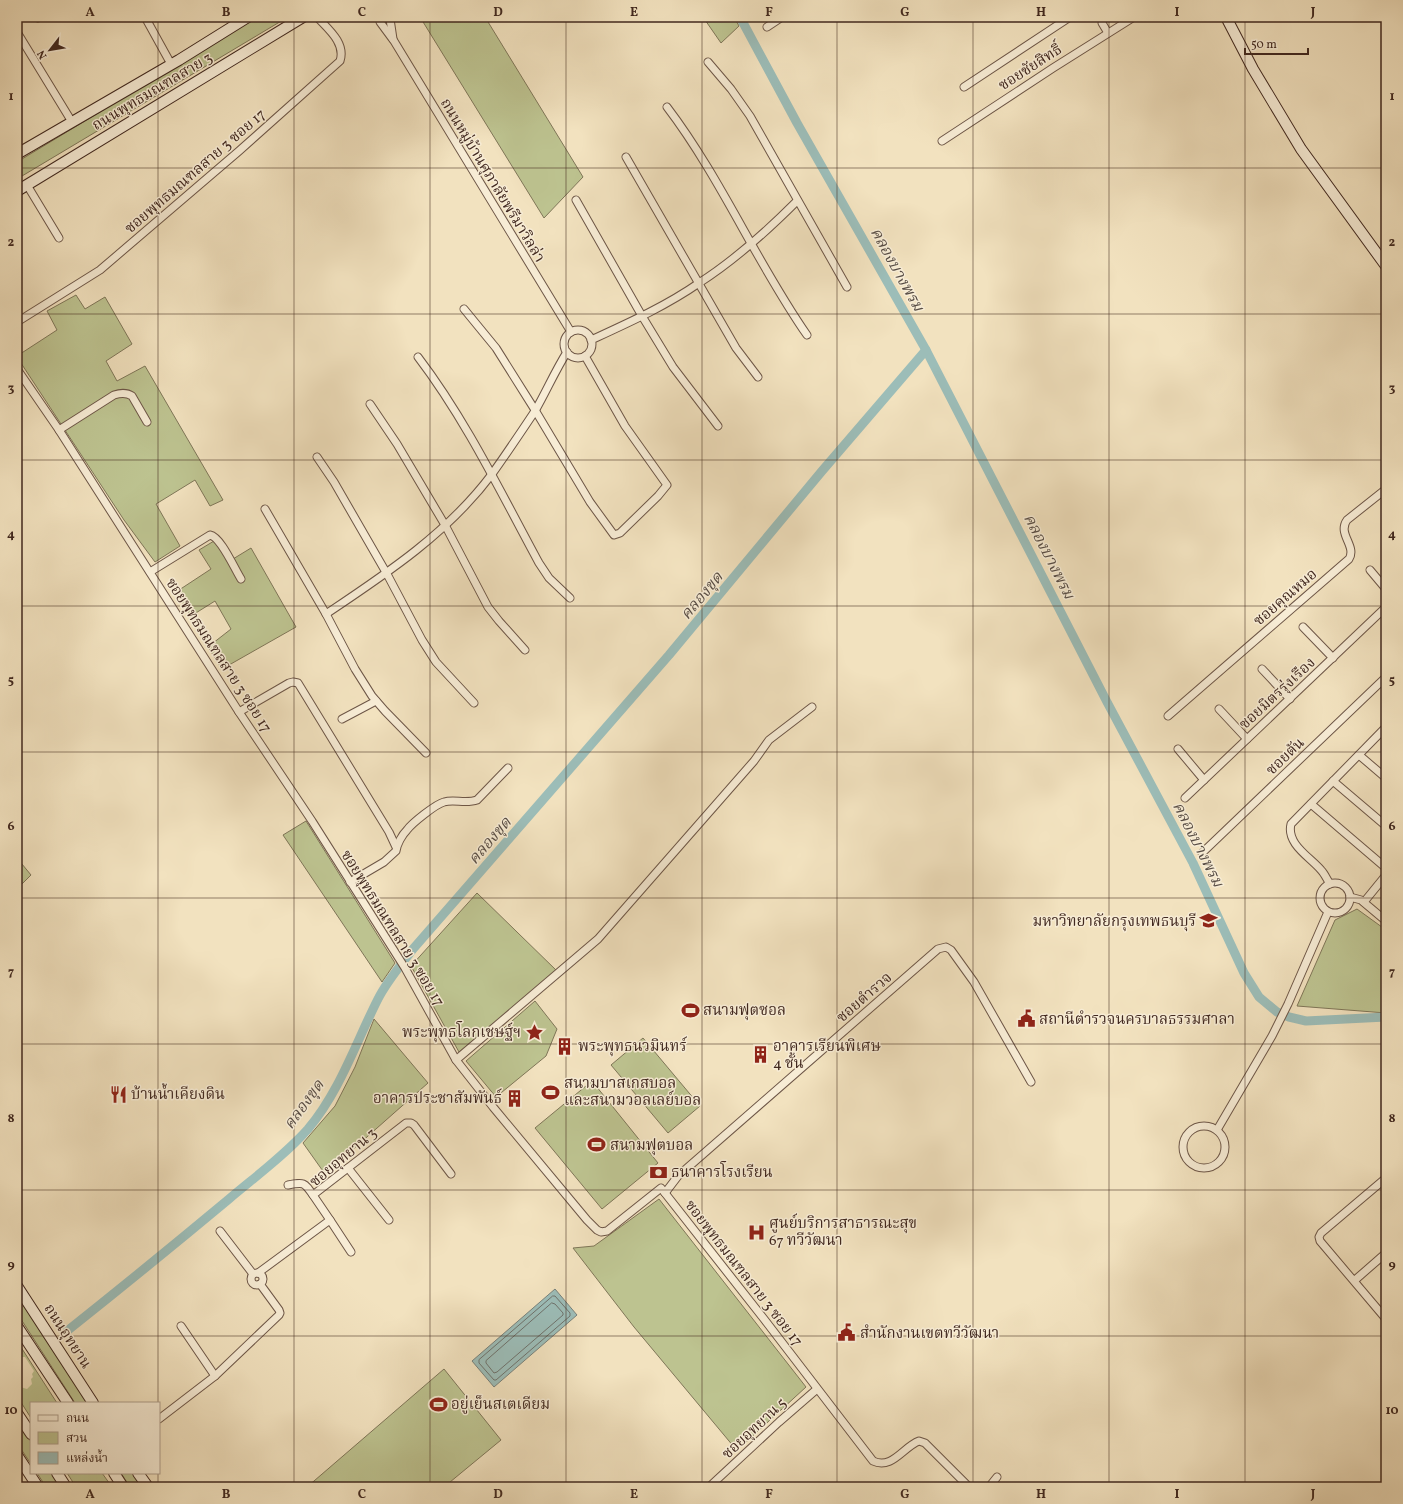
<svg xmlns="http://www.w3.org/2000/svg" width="1403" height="1504" font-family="Vollkorn,'Noto Serif Thai',serif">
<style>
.green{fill:#bdc390;stroke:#7f7658}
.water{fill:#9cbdb8;stroke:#78817b}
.pier{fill:#f2e2bf}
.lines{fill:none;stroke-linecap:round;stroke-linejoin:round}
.shore{stroke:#6e726c;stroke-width:1}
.canal{stroke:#9cbdb8;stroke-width:9}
.street-casing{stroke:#6d5647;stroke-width:9}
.secondary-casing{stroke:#41281f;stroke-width:12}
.street{stroke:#f7ecd5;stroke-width:7}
.secondary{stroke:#f7ecd5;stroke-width:10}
.grid{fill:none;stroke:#41281f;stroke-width:1;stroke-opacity:0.55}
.labels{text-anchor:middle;stroke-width:3;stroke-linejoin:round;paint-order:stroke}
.street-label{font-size:15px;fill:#41281f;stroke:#f7ecd5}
.poi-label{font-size:15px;fill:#41281f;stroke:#f7ecd5;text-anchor:start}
.water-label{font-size:16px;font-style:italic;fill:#584d45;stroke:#f7ecd5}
.neatline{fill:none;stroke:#41281f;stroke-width:1.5}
.grid-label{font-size:13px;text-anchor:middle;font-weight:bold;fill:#41281f}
</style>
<rect width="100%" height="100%" fill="#f2e2bf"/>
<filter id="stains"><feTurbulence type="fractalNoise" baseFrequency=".005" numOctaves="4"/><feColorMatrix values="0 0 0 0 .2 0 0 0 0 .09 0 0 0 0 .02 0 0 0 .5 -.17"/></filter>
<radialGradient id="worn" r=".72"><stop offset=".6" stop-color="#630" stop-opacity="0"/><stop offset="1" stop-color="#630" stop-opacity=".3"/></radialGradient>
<g class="green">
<path d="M257 17H288L17 179V162Z"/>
<path d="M420 17H485L583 177 544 218Z"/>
<path d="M703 17H734L739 26 721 43Z"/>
<path d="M76 295 85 309 105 297 132 344 106 361 117 381 145 366 223 500 210 506 195 480 156 504 180 546 155 562 124 520 17 357V356L57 330 47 311Z"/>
<path d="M219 538 233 559 251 548 296 627 222 669 208 647 231 629 215 601 191 616 176 592 211 569 199 550Z"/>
<path d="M306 821 395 963 382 982 283 835Z"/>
<path d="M17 858 31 875 17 889Z"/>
<path d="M477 893 557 971 459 1052 411 966Z"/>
<path d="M1357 909 1386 930V1013L1297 1006 1335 920Z"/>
<path d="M535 1001 557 1029 546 1056 496 1097 466 1061Z"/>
<path d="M374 1019 428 1083 325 1174 303 1143 335 1106 355 1067Z"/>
<path d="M643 1038 700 1106 668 1133 611 1065Z"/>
<path d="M592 1081 658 1163 602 1209 535 1128Z"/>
<path d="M659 1199 806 1387 745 1443 734 1447 634 1327 573 1248 594 1246Z"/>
<path d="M17 1291 89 1403H75L17 1313Z"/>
<path d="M17 1341 57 1403H31V1418L17 1396Z"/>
<path d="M444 1369 501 1440 444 1487H307Z"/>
<path d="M17 1420 31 1442V1464L17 1443Z"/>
<path d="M37 1473H52L61 1487H46Z"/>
<path d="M67 1473H102L112 1487 99 1484 94 1487H76Z"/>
<path d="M121 1473H135L144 1487H130Z"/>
</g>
<path class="water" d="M555 1289 577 1315 494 1387 472 1361Z"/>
<path class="pier" d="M19 1357H25L34 1371 32 1374 33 1377 31 1379 32 1384 27 1389 17 1386V1358Z"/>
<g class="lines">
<g class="shore">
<path d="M553 1296H555L570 1313V1316L496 1380H494L479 1363V1360Z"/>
<path d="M552 1303 555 1304 563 1313V1315L497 1372 494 1373 486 1363V1361Z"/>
</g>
<g class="canal">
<path d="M740 17 797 123 926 350 1107 702 1193 863 1244 973 1259 997 1277 1012 1289 1017 1306 1021 1386 1017"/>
<path d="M67 1331C121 1288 175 1244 229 1199 255 1177 285 1155 308 1129 340 1091 356 1042 378 999 387 981 401 965 413 949L669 655 822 471 926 350"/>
</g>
<defs>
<g id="street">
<path d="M145 17 171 64"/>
<path d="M1103 17 1102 23 1108 33"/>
<path d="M38 18 40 17"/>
<path d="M390 19 393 39"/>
<path d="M380 22 394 41 571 332"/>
<path d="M767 27 782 17"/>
<path d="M17 32 72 122"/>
<path d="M708 62 731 89 750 116 847 287"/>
<path d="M964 87 1070 17"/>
<path d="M667 107C721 178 756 262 807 335"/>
<path d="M942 141 1053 68 1134 17"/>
<path d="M626 157 736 348 758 377"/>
<path d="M27 185 59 238"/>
<path d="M576 200 642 316 673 367 718 426"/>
<path d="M464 309 496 348 535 410 590 502 614 535 620 533 658 496 667 485 625 426 585 356"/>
<path d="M17 322 100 270 239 151 340 61C346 43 328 29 317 17"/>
<circle cx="578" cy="344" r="14"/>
<path d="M591 340C628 323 666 306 699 283 735 260 767 231 797 201"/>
<path d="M418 357C466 420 501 493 539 563L549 578 570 598"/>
<path d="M17 369 59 430 239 712 312 821 405 968 456 1060 493 1107 587 1220 597 1230 601 1232 607 1231 661 1188 764 1319 873 1461C892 1470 903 1447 919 1441L925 1443 969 1487"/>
<path d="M370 404 397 444 445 525 488 607 499 621 525 650"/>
<path d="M59 430 114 395C120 393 126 392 132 396L147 422"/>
<path d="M317 457 334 482 387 574 422 640 436 662 474 703"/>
<path d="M265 509 326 614 355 669 372 696 385 711 426 753"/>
<path d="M1370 570 1386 589"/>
<path d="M150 572 210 535C221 537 234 568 241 579"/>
<path d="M326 614C386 574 448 533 492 474 507 453 521 432 535 411 546 392 555 371 567 352"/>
<path d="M1303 627 1333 658"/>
<path d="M1262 669 1290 699"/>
<path d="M1219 709 1247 739"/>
<path d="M239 712 289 683 293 682 298 683 389 832 396 847"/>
<path d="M1168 716 1349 559C1357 546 1337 534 1347 520L1386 489"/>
<path d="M342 719 376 701"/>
<path d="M1178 749 1204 780"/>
<path d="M1359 755 1386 778"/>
<path d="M1333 781 1386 826"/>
<path d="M1185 798 1386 607"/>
<path d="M1311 804 1386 868"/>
<path d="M1202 853 1386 677"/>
<path d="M350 882 384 862 396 851C397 844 402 835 407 830 412 823 436 804 444 802 454 799 466 804 477 800L508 768"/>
<circle cx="1335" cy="898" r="15"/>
<path d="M1330 884C1327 880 1325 874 1321 870 1310 857 1286 844 1291 824L1386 727"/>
<path d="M1350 897 1361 900 1386 921"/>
<path d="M1364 902 1386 875"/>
<path d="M456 1060 598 939 754 761 769 740 812 707"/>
<circle cx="1204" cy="1147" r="21"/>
<path d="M1217 1130 1272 1036 1288 1004 1328 912"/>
<path d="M348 1168 389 1220"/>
<path d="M1386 1178 1321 1233 1319 1237 1320 1241 1386 1319"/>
<path d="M288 1185C304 1182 304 1182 313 1195"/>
<path d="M665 1193 678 1176 938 949 946 947 951 950 974 982 1031 1082"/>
<path d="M330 1220 351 1252"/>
<path d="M220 1231 253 1274"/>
<circle cx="257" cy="1279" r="6"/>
<path d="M258 1273 330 1220 313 1195 406 1123H411L414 1125 451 1174"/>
<path d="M1355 1280 1386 1253"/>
<path d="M181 1326 215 1376"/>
<path d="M159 1419 215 1376 279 1315 280 1313 279 1310 260 1284"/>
<path d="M709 1487 779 1422 817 1389"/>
<path d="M989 1487 997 1477"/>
</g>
<g id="secondary">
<path d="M1226 17 1253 69 1301 149 1386 266"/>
<path d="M17 154 179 60 248 17"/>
<path d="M17 191 303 17"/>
<path d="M17 1286 93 1403"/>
<path d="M17 1326 68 1403"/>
<path d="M17 1413 31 1434"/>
<path d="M17 1455 38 1487"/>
<path d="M57 1473 66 1487"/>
<path d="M114 1473 123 1487"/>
<path d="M138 1473 148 1487"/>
</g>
</defs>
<use href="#street" class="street-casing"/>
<use href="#secondary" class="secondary-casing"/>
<use href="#street" class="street"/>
<use href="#secondary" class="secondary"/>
</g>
<path class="grid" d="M158 17V1403M294 17V1487M430 17V1487M566 17V1487M702 17V1487M837 17V1487M973 17V1487M1109 17V1487M1245 17V1487M17 168H1386M17 314H1386M17 460H1386M17 606H1386M17 752H1386M17 898H1386M17 1044H1386M17 1190H1386M17 1336H1386M158 1473V1487"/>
<defs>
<symbol id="university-bare" viewBox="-9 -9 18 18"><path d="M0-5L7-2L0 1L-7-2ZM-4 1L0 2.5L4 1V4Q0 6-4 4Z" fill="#8f2418" stroke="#f7ecd5" stroke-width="2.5" paint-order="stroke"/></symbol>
<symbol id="stadium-bare" viewBox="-9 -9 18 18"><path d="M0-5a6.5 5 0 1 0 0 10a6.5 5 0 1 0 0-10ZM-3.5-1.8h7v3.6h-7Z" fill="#8f2418" stroke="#f7ecd5" stroke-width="2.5" paint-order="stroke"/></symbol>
<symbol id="civic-bare" viewBox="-9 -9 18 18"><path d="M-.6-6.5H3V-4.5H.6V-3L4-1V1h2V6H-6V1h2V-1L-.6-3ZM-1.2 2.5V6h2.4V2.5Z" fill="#8f2418" stroke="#f7ecd5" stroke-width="2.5" paint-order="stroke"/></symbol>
<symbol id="sight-bare" viewBox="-9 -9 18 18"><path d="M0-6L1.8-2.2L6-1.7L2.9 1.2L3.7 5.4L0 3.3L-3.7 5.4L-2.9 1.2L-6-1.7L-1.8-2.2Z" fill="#8f2418" stroke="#f7ecd5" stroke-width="2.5" paint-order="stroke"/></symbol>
<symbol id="building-bare" viewBox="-9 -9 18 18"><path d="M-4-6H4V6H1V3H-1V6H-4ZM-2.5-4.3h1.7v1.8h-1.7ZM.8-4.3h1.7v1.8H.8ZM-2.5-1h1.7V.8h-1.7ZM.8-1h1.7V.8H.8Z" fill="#8f2418" stroke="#f7ecd5" stroke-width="2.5" paint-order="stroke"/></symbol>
<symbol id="restaurant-bare" viewBox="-9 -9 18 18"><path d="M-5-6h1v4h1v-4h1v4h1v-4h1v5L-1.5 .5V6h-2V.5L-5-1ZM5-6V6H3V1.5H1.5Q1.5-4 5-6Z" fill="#8f2418" stroke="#f7ecd5" stroke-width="2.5" paint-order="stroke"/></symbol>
<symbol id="bank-bare" viewBox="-9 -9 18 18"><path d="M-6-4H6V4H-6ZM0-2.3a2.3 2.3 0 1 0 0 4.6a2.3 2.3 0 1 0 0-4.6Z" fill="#8f2418" stroke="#f7ecd5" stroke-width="2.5" paint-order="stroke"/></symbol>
<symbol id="hospital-bare" viewBox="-9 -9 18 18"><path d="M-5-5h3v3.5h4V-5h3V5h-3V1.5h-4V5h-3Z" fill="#8f2418" stroke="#f7ecd5" stroke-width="2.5" paint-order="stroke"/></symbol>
</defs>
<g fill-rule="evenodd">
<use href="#university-bare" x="1196" y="908" width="25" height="25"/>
<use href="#stadium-bare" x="678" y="998" width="25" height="25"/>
<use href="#civic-bare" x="1014" y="1006" width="25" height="25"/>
<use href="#sight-bare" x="522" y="1020" width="25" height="25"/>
<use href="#building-bare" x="552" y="1034" width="25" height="25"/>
<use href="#building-bare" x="748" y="1042" width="25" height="25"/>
<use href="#stadium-bare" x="538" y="1080" width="25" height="25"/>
<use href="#restaurant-bare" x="106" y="1082" width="25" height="25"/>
<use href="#building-bare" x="502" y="1086" width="25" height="25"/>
<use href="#stadium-bare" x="584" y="1132" width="25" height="25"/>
<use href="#bank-bare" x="646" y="1160" width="25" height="25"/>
<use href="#hospital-bare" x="744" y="1220" width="25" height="25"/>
<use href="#civic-bare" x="834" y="1320" width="25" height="25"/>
<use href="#stadium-bare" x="426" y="1392" width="25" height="25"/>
</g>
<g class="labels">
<g class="street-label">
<text transform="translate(1030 67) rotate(-33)" y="5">ซอยชัยสิทธิ์</text>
<text transform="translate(152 91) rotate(-31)" y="5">ถนนพุทธมณฑลสาย 3</text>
<text transform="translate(195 171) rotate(-41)" y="5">ซอยพุทธมณฑลสาย 3 ซอย 17</text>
<text transform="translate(493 180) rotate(59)" y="5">ถนนหมู่บ้านศุภาลัยพรีมาวิลล่า</text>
<text transform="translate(1285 597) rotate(-41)" y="5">ซอยคุณหมอ</text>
<text transform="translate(219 655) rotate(57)" y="5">ซอยพุทธมณฑลสาย 3 ซอย 17</text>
<text transform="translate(1277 693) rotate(-43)" y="5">ซอยมิตรรุ่งเรือง</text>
<text transform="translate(1285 756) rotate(-44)" y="5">ซอยตัน</text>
<text transform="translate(393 928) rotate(58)" y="5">ซอยพุทธมณฑลสาย 3 ซอย 17</text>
<text transform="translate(864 997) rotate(-41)" y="5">ซอยตำรวจ</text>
<text transform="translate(343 1157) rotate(-40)" y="5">ซอยอุทยาน 3</text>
<text transform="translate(744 1273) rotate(52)" y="5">ซอยพุทธมณฑลสาย 3 ซอย 17</text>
<text transform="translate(68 1336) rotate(57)" y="5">ถนนอุทยาน</text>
<text transform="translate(754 1428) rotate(-43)" y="5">ซอยอุทยาน 5</text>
</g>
<g class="poi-label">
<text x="1196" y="926" text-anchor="end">มหาวิทยาลัยกรุงเทพธนบุรี</text>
<text x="703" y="1015">สนามฟุตซอล</text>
<text x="1039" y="1024">สถานีตำรวจนครบาลธรรมศาลา</text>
<text x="521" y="1037" text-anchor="end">พระพุทธโลกเชษฐ์ฯ</text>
<text x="578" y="1051">พระพุทธนวมินทร์</text>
<text x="773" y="1051">อาคารเรียนพิเศษ<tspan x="773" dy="17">4 ชั้น</tspan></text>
<text x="564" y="1088">สนามบาสเกสบอล<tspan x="564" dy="17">และสนามวอลเลย์บอล</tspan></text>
<text x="131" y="1099">บ้านน้ำเคียงดิน</text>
<text x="502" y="1103" text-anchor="end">อาคารประชาสัมพันธ์</text>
<text x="610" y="1150">สนามฟุตบอล</text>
<text x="671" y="1177">ธนาคารโรงเรียน</text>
<text x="769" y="1228">ศูนย์บริการสาธารณะสุข<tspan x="769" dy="17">67 ทวีวัฒนา</tspan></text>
<text x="860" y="1338">สำนักงานเขตทวีวัฒนา</text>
<text x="451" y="1409">อยู่เย็นสเตเดียม</text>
</g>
<g class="water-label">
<text transform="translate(898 269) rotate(61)" y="6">คลองบางพรม</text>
<text transform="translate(1050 556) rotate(63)" y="6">คลองบางพรม</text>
<text transform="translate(701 595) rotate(-50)" y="6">คลองขุด</text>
<text transform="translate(489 840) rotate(-49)" y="6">คลองขุด</text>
<text transform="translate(1199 844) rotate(63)" y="6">คลองบางพรม</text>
<text transform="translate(303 1104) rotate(-54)" y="6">คลองขุด</text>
</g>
</g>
<rect width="1403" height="1504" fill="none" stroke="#f2e2bf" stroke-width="44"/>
<rect x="30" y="1402" width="130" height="72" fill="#f7ecd5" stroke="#ae9e8c"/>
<rect x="38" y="1415" width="20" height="6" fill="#f7ecd5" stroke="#ae9e8c"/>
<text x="66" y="1422" font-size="12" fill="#41281f">ถนน</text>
<rect x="38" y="1432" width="20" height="12" fill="#bdc390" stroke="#ae9e8c"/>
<text x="66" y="1442" font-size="12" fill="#41281f">สวน</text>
<rect x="38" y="1452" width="20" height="12" fill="#9cbdb8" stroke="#ae9e8c"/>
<text x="66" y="1462" font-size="12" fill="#41281f">แหล่งน้ำ</text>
<g transform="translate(50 50) rotate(239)" stroke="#f7ecd5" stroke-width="3" paint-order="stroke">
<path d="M0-3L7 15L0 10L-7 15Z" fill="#41281f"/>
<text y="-6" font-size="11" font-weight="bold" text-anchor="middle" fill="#41281f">N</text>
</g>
<path d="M1245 48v6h63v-6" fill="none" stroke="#41281f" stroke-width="2"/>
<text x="1251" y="48" font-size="12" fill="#41281f" stroke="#f7ecd5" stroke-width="3" paint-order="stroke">50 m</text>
<rect x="22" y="22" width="1359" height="1460" class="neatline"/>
<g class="grid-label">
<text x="90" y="16">A</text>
<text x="226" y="16">B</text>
<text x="362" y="16">C</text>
<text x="498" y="16">D</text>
<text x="634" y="16">E</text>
<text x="769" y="16">F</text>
<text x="905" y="16">G</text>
<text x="1041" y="16">H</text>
<text x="1177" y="16">I</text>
<text x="1313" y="16">J</text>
<text x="11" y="100">1</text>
<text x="1392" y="100">1</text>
<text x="11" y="246">2</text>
<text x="1392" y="246">2</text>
<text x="11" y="392">3</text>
<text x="1392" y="392">3</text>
<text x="11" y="538">4</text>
<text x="1392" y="538">4</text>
<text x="11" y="684">5</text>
<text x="1392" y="684">5</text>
<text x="11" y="830">6</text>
<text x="1392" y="830">6</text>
<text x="11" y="976">7</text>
<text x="1392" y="976">7</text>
<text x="11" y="1122">8</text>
<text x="1392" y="1122">8</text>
<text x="11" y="1268">9</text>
<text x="1392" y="1268">9</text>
<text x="11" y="1414">10</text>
<text x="1392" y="1414">10</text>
<text x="90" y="1498">A</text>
<text x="226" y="1498">B</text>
<text x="362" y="1498">C</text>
<text x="498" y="1498">D</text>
<text x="634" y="1498">E</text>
<text x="769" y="1498">F</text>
<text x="905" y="1498">G</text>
<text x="1041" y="1498">H</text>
<text x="1177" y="1498">I</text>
<text x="1313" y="1498">J</text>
</g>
<rect width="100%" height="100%" filter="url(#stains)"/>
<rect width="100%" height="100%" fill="url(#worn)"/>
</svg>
